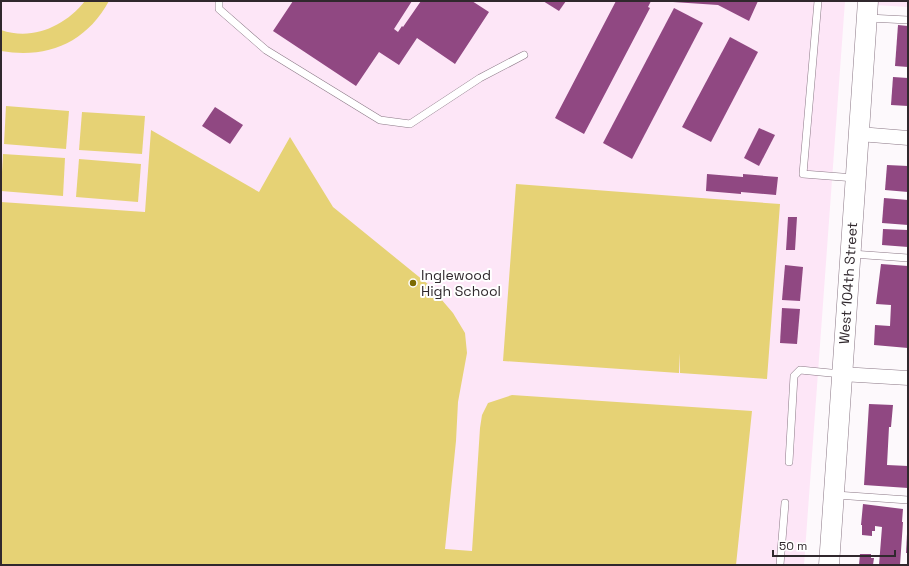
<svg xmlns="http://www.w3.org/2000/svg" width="909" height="566" font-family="'Space Grotesk',sans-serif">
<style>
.built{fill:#fde6f7}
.green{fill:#e6d275}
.building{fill:#904882}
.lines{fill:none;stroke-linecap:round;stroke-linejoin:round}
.lane-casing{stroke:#8b7886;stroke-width:8}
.street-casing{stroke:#8b7886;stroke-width:15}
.secondary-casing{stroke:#8b7886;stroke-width:21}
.lane{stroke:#fff;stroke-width:7}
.street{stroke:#fff;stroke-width:14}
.secondary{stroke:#fff;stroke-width:20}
.poi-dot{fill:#7c6a02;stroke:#fff;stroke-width:1.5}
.labels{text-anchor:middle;stroke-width:4;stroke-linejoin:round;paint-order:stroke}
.poi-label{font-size:14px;fill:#30282d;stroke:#fff;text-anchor:start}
.street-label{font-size:14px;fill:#30282d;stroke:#fff}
</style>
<rect width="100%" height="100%" fill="#fdf9fc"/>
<g class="built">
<path d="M1 1H845L804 565H1Z"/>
<path d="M876 1H908V7L875 5Z"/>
</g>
<g class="green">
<path d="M85 1H109C86 43 47 59 1 51V30C33 41 65 26 85 1Z"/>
<path d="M6 106 69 111 66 149 4 144Z"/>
<path d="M82 112 145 116 142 154 79 150Z"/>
<path d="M151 130 259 192 290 137 333 207 429 285 453 313 465 333 467 353 458 402 456 441 445 549 472 551 480 428 482 415 488 403 512 395 752 411 736 565H1V202L145 212Z"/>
<path d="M3 154 65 158 63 196 1 191Z"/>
<path d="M79 159 141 164 138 202 76 197Z"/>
<path d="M516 184 780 204 767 379 680 373V353L679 373 503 361Z"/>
</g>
<g class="building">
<path d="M293 1H412L394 29 398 32 402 26 403 27 421 1H472L489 12 455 64 417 38 399 65 379 52 356 86 273 31Z"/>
<path d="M543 1H566L559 11Z"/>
<path d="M616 1H651L648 7 650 8 584 134 555 118Z"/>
<path d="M673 1H758L749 21 718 5 673 2Z"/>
<path d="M674 8 703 23 632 159 603 143Z"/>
<path d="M898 25 908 26V67L895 66Z"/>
<path d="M730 37 758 52 711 142 682 127Z"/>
<path d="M893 77 908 78V106L891 105Z"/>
<path d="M215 107 243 125 230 144 202 126Z"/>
<path d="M759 128 775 135 759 166 744 158Z"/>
<path d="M887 165 908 166V192L885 190Z"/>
<path d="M707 174 743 177V174L778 177 776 195 741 192V194L706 191Z"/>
<path d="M884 198 908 200V225L882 223Z"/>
<path d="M788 217H797L795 250H786Z"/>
<path d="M883 229 908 230V247L882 245Z"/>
<path d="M881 264 908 266V348L874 345 875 325 890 326 891 305 876 304Z"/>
<path d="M785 265 803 267 800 301 782 300Z"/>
<path d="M782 308 800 309 797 344 780 343Z"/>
<path d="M869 404 893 405 891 427H889L887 465 908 466V488L864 485Z"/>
<path d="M863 504 903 509 902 522H903L900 565H879L882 527 875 526V531H872V536L862 535V525H861Z"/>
<path d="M907 534H908V553H906Z"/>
<path d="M860 554H871V558H874L873 565H859Z"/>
</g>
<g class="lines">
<defs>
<g id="lane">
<path d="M219 1V9L266 50 380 120 410 124 480 78 524 55"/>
<path d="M818 1 803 174 855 178"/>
<path d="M868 18 908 20"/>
<path d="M852 254 908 258"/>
<path d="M789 462 794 376 800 370 841 374"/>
<path d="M836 495 908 500"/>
<path d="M780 565 785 503"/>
</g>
<g id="street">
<path d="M859 134 908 138"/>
<path d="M841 374 908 378"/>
</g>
<path id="secondary" d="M829 565 868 1"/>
</defs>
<use href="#lane" class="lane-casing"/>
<use href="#street" class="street-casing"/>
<use href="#secondary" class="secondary-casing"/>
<use href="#lane" class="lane"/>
<use href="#street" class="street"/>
<use href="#secondary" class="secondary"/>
</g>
<circle class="poi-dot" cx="413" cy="283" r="4"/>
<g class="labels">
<g class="poi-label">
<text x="421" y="280">Inglewood<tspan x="421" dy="16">High School</tspan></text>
</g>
<g class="street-label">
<text transform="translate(848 283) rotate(-86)" y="5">West 104th Street</text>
</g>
</g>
<rect width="909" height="566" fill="none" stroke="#30282d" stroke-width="4"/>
<path d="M773 550v6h122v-6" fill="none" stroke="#30282d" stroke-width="2"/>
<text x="779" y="550" font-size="12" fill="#30282d" stroke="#ffffff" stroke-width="3" paint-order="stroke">50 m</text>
</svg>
